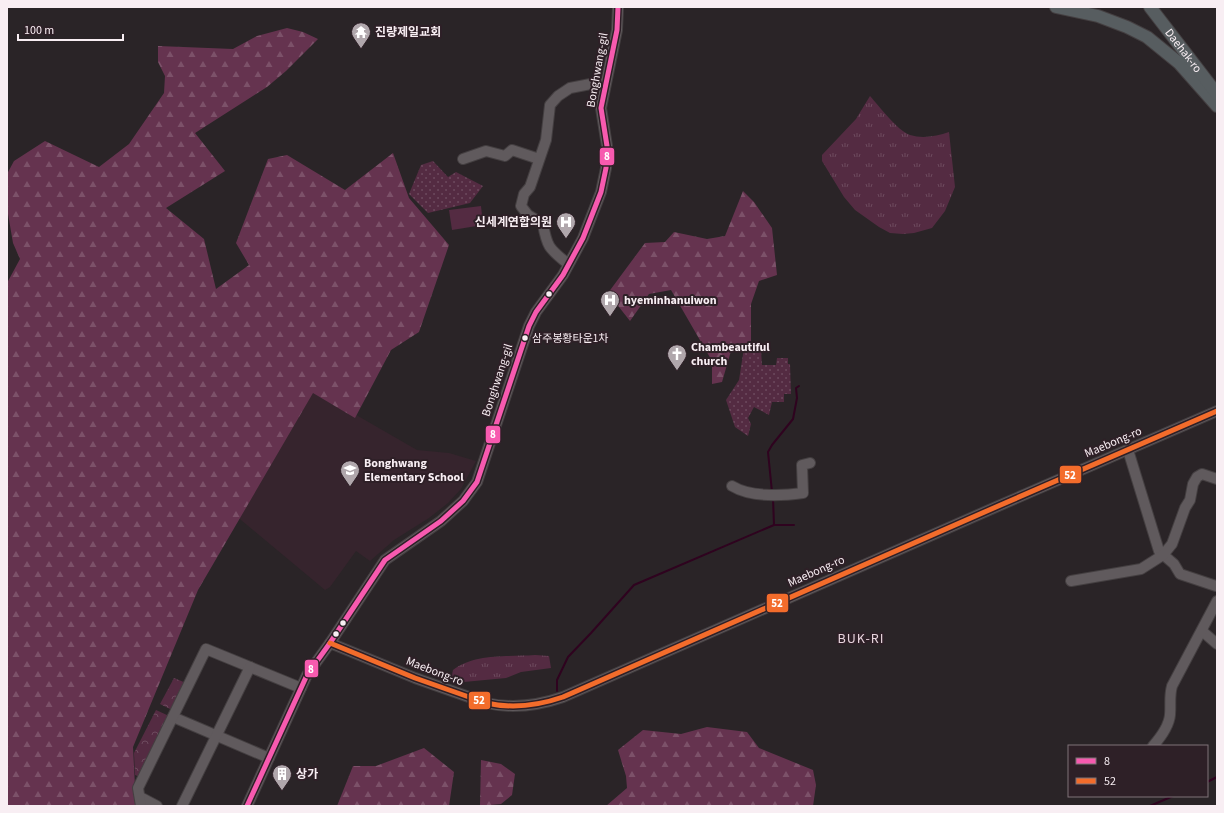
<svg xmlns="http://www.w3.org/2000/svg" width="1224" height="813" font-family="'Source Sans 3','Noto Sans KR',sans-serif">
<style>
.built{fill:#36242d}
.grass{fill:url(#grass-tufts)}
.forest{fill:url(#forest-firs)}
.park{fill:url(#park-crowns)}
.garden{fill:url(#garden-dots)}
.pitch{fill:#542b42}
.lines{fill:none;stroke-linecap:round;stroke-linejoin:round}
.stream{stroke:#2f031f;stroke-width:2}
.minor-casing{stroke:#443f41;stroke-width:12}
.major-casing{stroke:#443f41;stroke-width:14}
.minor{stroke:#605a5d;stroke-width:10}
.major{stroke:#575d60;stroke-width:12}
.bus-1-casing{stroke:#2e2027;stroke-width:8}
.bus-2-casing{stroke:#2e2027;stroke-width:8}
.bus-1{stroke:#f75aaf;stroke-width:5}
.bus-2{stroke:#f36c2b;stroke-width:5}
.bus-dot{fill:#f8eef3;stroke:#2e2027;stroke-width:1.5}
.labels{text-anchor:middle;stroke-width:4;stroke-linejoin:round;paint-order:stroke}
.bus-label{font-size:11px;fill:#f8eef3;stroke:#2e2027;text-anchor:start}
.poi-label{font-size:12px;font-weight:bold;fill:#f8eef3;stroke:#2e2027;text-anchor:start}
.street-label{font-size:12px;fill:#f8eef3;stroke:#2e2027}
.quarter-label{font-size:14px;letter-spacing:1px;fill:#e7d4dd;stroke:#2e2027}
.line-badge{stroke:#2e2027;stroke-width:1.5}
.badge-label{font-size:11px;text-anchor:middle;font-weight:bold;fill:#fff}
</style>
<defs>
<pattern id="grass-tufts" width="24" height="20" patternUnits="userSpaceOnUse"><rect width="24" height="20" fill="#542b42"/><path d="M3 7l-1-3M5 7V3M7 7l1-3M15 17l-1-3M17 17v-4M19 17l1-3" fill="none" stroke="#6d4a5e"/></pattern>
<pattern id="forest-firs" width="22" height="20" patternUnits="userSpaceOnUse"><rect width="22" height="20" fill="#65334f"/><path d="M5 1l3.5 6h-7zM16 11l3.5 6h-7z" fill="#7c5169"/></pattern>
<pattern id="park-crowns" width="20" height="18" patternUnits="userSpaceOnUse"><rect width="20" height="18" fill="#542b42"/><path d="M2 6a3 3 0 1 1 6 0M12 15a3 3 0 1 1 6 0" fill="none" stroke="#6d4a5e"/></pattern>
<pattern id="garden-dots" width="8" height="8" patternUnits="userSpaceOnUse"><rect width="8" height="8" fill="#542b42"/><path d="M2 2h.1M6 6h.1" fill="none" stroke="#6d4a5e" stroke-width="1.8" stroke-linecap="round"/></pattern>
</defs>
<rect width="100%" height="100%" fill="#2a2427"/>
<path class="built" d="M306 386 417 450 449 453 476 461 461 489 448 503 429 518 394 540 370 561 356 551 330 587 325 590 235 515Z"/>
<g class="grass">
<path d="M870 96C879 106 898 131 910 135 923 139 937 136 949 132L955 187 945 211 932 228 914 233 903 234 890 233 879 227 855 210 844 197 822 161V155L856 119Z"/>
<path d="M535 655 549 656 551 668 521 672 506 678 453 683 451 679 453 670C474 653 509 657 535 655Z"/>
</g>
<g class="forest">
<path d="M287 28 303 32 318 39 286 71 267 87 195 133 225 171 166 208 204 239 216 289 249 265 236 243 268 159 287 155 345 190 393 153 409 198 449 245 419 332 391 350 355 418 313 393 198 590 133 747 136 806H7V283L20 259 13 243 7 208V174L14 161 45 141 99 167 129 144 164 93 165 76 158 62V46L233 49 257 36Z"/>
<path d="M743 191 754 202 772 228 777 275 759 281 751 304V341L731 351 722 382 712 384V361L671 290 649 294 630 321 608 293 645 243 665 242 674 232 707 239 725 236Z"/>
<path d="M707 727 747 732 759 748 813 770 816 785 813 806H606L627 788 626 776 618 750 643 730 681 734Z"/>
<path d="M424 748 454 772 449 806H337L353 766H376Z"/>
<path d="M481 760 501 764 515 774 512 795 501 804 480 806Z"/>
</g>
<g class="park">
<path d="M174 678 186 683 172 710 160 704Z"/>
<path d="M156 710 169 716 140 777 135 775 134 753Z"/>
</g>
<g class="garden">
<path d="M433 161 448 177 456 172 483 186 470 203 428 213 409 194 421 165Z"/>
<path d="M744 348 761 350 762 365H776L777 358H788V364H790L791 394H784V402H772L769 415 754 407 748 418 751 424 748 436 735 427 726 400 739 380Z"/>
</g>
<path class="pitch" d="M481 206 483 225 452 230 449 210Z"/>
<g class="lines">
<g class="stream">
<path d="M772 492 768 452 772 445 793 419 797 398 796 388 799 386"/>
<path d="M773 498 774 525"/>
<path d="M557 691V680L568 657 591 633 634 585 774 525H794"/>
<path d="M1207 782 1217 777"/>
<path d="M1150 806 1173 796"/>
</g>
<defs>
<g id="minor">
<path d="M463 159 486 151 505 156 512 150 539 159"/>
<path d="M568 264C550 249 547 248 543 224L528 215 521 206 524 194 530 187 546 140 550 105 558 96 570 88 606 81"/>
<path d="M1128 450 1159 551 1174 564 1180 574 1216 586"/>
<path d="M732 486C750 497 781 496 803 493L802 465 810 463"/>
<path d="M1071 581 1141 569 1163 555 1172 544 1185 508 1190 500 1193 484 1197 477 1202 474 1217 479"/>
<path d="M1202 631 1217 644"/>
<path d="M330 643 415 678 486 703C513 709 537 706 563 697L996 507 1217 411"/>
<path d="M173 717 269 758"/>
<path d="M1153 746C1160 738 1169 726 1170 715 1171 704 1169 697 1172 686L1217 601"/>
<path d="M140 797 157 806"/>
<path d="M141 806 138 788 206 649 301 688"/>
<path d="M182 806 250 667"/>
<path d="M247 806 307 675 330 643 385 560 441 521 463 501 477 482 529 326 536 312 563 275 583 238 601 192 606 168 607 156V146L601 108 617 30 618 7"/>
</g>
<g id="major">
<path d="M1056 7 1098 16 1127 27 1147 37 1179 63 1217 106"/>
<path id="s1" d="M1150 7 1217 94"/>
</g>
</defs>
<use href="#minor" class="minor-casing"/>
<use href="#major" class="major-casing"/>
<use href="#minor" class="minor"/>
<use href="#major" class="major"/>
<defs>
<path id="bus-1" d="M247 806 307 675 330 643 385 560 441 521 463 501 477 482 529 326 536 312 563 275 583 238 601 192 606 168 607 156V146L601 108 617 30 618 7"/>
<path id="bus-2" d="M330 643 415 678 486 703C513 709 537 706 563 697L996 507 1217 411"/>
</defs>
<use href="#bus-1" class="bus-1-casing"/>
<use href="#bus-2" class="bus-2-casing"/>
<use href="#bus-1" class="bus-1"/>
<use href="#bus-2" class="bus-2"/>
</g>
<defs>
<symbol id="temple-pin" viewBox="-11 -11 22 30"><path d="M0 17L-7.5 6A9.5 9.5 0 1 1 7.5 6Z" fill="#b0a7ac" stroke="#2e2027"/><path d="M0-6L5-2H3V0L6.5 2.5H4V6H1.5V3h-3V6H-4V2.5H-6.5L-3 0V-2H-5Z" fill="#fff"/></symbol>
<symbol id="hospital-pin" viewBox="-11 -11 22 30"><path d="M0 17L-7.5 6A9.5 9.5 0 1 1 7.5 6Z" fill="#b0a7ac" stroke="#2e2027"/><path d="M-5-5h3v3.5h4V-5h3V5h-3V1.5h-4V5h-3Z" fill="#fff"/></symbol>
<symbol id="church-pin" viewBox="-11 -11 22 30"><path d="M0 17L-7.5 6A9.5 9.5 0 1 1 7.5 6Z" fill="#b0a7ac" stroke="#2e2027"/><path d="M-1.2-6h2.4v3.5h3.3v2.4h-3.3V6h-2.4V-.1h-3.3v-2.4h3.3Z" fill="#fff"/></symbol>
<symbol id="school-pin" viewBox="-11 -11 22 30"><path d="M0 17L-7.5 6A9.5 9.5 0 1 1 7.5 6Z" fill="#b0a7ac" stroke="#2e2027"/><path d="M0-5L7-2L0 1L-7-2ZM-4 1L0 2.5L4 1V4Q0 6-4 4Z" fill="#fff"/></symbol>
<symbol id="building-pin" viewBox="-11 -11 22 30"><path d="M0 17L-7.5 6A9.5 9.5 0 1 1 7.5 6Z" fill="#b0a7ac" stroke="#2e2027"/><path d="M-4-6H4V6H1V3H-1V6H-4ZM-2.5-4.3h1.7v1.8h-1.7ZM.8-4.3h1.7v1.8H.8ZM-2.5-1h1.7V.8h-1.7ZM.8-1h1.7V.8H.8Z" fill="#fff"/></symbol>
</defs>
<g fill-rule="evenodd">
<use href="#temple-pin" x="350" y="21" width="22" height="30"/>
<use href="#hospital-pin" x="555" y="211" width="22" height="30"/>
<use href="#hospital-pin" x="599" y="289" width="22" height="30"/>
<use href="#church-pin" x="666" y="343" width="22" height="30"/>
<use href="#school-pin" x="339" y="459" width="22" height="30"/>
<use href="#building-pin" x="271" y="763" width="22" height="30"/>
</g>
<g class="bus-dot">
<circle cx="549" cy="294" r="3.5"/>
<circle cx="525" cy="338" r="3.5"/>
<circle cx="343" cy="623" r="3.5"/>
<circle cx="336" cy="634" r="3.5"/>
</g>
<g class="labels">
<g class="bus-label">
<text x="532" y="342">삼주봉황타운1차</text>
</g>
<g class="poi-label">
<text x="375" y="36">진량제일교회</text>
<text x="552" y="226" text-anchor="end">신세계연합의원</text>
<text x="624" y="304">hyeminhanuiwon</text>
<text x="691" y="351">Chambeautiful<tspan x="691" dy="14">church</tspan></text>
<text x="364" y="467">Bonghwang<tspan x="364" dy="14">Elementary School</tspan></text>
<text x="296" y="778">상가</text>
</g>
<g class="street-label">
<text dy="4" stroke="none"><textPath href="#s1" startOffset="55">Daehak-ro</textPath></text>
<text transform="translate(597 70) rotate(-80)" y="4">Bonghwang-gil</text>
<text transform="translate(497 380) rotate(-72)" y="4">Bonghwang-gil</text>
<text transform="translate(1113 442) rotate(-23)" y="4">Maebong-ro</text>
<text transform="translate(816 571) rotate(-24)" y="4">Maebong-ro</text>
<text transform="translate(435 671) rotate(21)" y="4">Maebong-ro</text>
</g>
<g class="quarter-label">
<text x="861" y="643">BUK-RI</text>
</g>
</g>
<g class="line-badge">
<rect x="599" y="147" width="16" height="19" rx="4" fill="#f75aaf"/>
<rect x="485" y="425" width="16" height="19" rx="4" fill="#f75aaf"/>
<rect x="1059" y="465" width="23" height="19" rx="4" fill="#f36c2b"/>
<rect x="766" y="593" width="23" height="20" rx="4" fill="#f36c2b"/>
<rect x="304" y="659" width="15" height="19" rx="4" fill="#f75aaf"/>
<rect x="468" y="691" width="23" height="19" rx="4" fill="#f36c2b"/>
</g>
<g class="badge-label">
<text x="607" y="160">8</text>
<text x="493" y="438">8</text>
<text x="1070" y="479">52</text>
<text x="777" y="607">52</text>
<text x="311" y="673">8</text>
<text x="479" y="704">52</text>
</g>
<rect width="1224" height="813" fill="none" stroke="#f8eef3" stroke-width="16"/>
<rect x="1068" y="745" width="140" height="52" fill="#2e2027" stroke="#7f7279"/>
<rect x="1076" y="758" width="20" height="6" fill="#f75aaf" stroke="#7f7279"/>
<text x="1104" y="765" font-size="12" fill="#f8eef3">8</text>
<rect x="1076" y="778" width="20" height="6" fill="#f36c2b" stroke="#7f7279"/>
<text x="1104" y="785" font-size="12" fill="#f8eef3">52</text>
<path d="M18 34v6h105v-6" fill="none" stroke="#f8eef3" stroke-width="2"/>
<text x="24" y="34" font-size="12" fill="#f8eef3" stroke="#2e2027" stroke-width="3" paint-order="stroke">100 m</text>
</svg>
